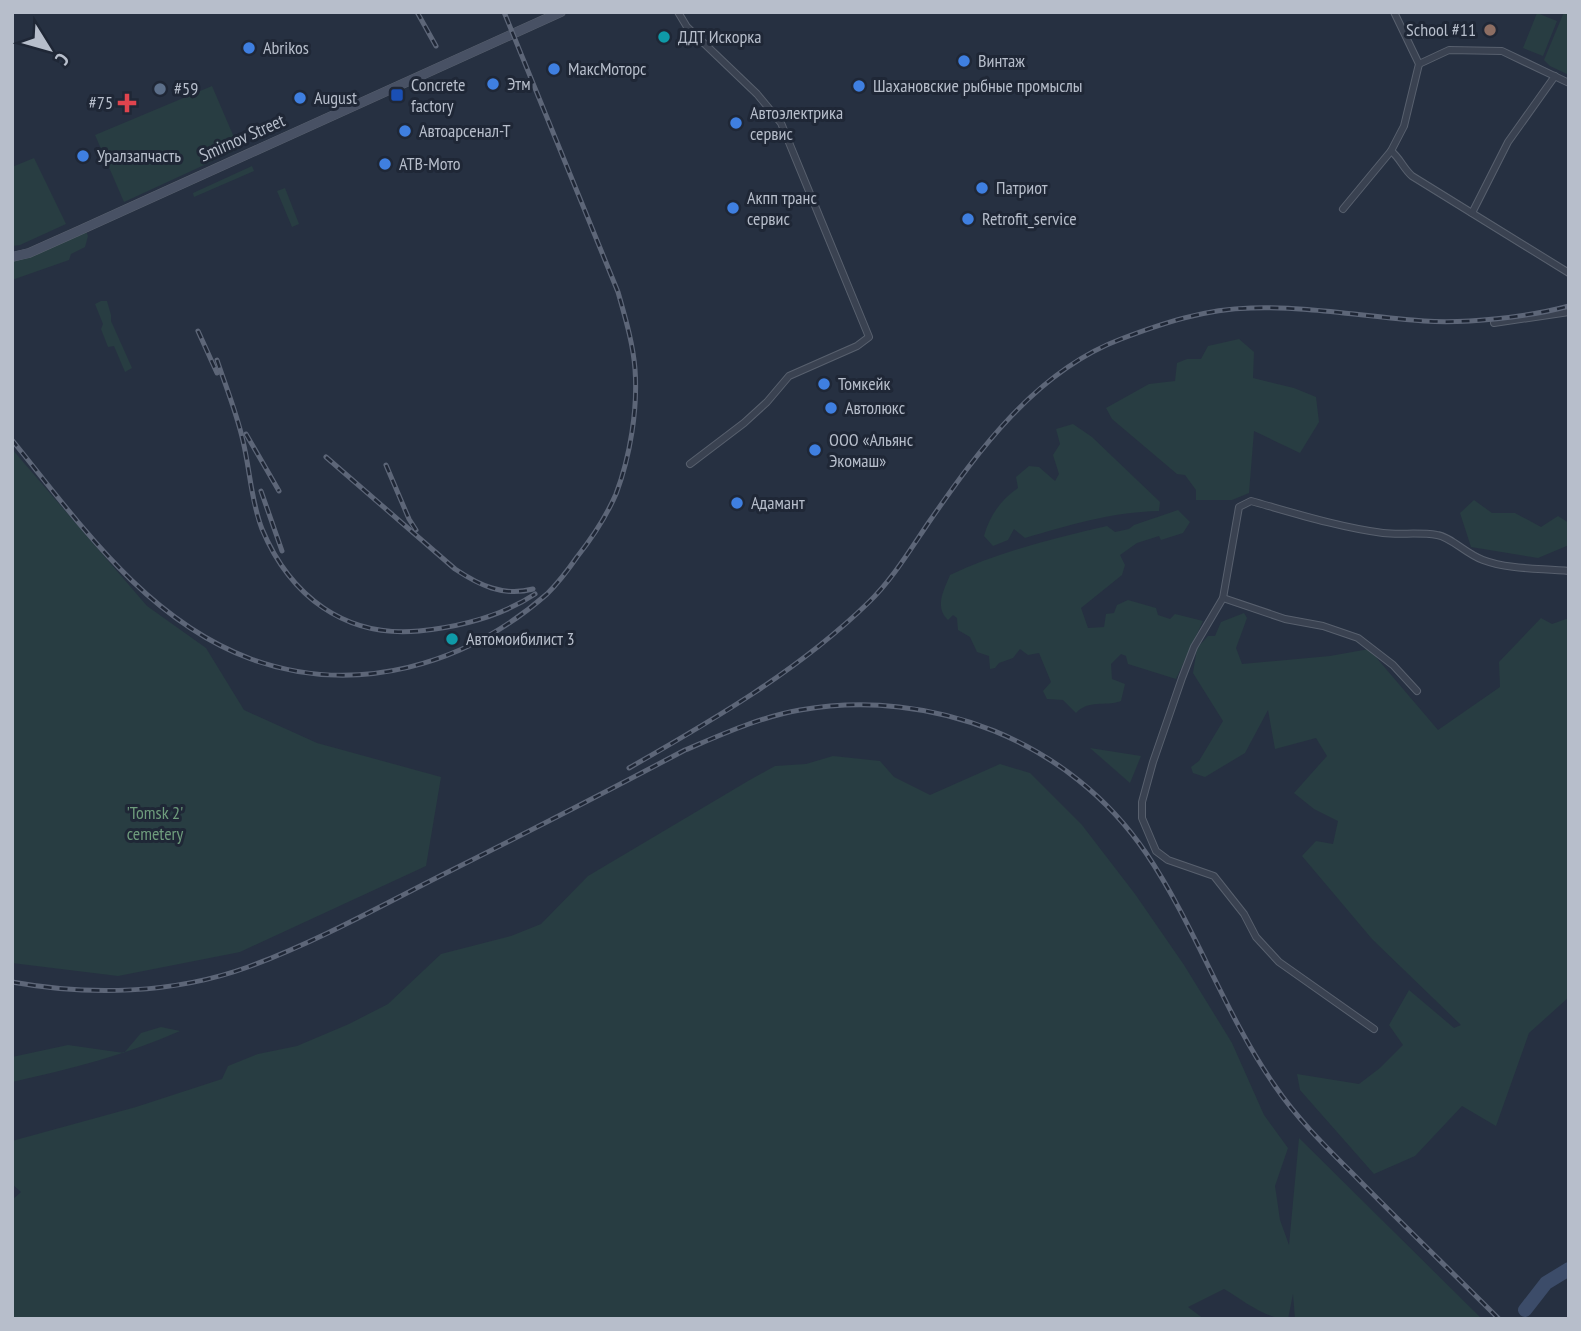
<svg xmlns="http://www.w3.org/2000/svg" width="1581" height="1331" font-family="'PT Sans Narrow',sans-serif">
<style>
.green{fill:#283d42}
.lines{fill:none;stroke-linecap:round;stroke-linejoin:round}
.river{stroke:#3c4c69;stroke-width:14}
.minor-casing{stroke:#58606e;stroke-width:8}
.secondary-casing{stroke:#58606e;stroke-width:10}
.minor{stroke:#3a4251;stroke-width:6}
.secondary{stroke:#485164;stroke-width:9}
.rail-casing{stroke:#5d6678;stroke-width:5}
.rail{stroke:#1f2736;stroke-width:2.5;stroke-dasharray:8;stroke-linecap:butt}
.education-dot{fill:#8d6e63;stroke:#1f2736;stroke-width:2.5}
.culture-dot{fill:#0f9aa8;stroke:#1f2736;stroke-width:2.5}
.shop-dot{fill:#3f7fe0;stroke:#1f2736;stroke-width:2.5}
.service-dot{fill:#5c6f8a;stroke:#1f2736;stroke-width:2.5}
.transit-dot{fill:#1a4fb4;stroke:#1f2736;stroke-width:2.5}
.health-dot{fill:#e0444e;stroke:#1f2736;stroke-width:2.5}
.labels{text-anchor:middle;stroke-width:6;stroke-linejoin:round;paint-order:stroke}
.poi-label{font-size:18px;fill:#b7becb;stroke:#1f2736;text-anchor:start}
.street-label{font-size:18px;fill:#b7becb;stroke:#1f2736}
.park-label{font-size:18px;fill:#6e9c7c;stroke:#1f2736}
</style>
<rect width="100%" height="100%" fill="#263041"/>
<g class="green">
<path d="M1564 12 1569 14V75L1550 66 1544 60Z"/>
<path d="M1537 13 1557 21 1543 56 1523 48Z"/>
<path d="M212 86 239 149 124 202 95 135Z"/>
<path d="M34 158 66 224 20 245 12 246V167Z"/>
<path d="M252 166 254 171 194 197 193 193Z"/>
<path d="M285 188 299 224 292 227 277 191Z"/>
<path d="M86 231 88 236 85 247 71 254 69 260 12 280V259Z"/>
<path d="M101 301H107L111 315V321L132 368 125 372 114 346 108 347 101 329 103 324 95 304Z"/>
<path d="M1239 339 1254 352 1253 378 1294 388 1316 397 1319 422 1300 453 1254 431 1249 493 1232 500H1196V490L1185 475 1177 474 1112 419 1106 408 1149 384 1175 381 1177 363 1187 359H1201L1208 346Z"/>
<path d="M1073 424 1092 437 1160 502 1159 511C1112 512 1069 525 1025 538L1014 529 1008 540 993 546 984 536C989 517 1001 499 1018 488L1016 477 1029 466 1039 467 1055 481 1059 474 1053 455 1060 444 1056 429Z"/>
<path d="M12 449 147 606 206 648 244 710 317 743 441 777 426 866 240 952 118 976 12 963Z"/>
<path d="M1474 500 1492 513H1515L1541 527 1558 516 1569 523V545L1538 558 1471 547 1460 513Z"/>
<path d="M1178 510 1190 522 1183 533 1161 540 1159 536 1137 543 1120 555 1125 565 1122 575 1081 608 1088 628 1104 627 1106 614 1114 613 1117 605 1128 600 1156 608 1158 615 1170 619 1175 614 1203 621 1176 679 1128 664 1126 656 1121 654 1111 664 1112 679 1125 684 1121 701C1104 707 1089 699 1076 713L1063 700 1047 699 1043 691 1051 682 1039 653 1028 655 1020 649 1013 658 999 663 995 668 990 669 989 656 977 652 970 637 958 630 957 618 953 615 948 620C934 607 944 590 950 575 999 552 1054 538 1107 526L1115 532 1129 529 1134 525Z"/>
<path d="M1244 613 1247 618 1236 648 1242 664 1330 656 1369 649 1438 730 1500 687 1499 662 1541 618 1552 624 1569 618V997L1529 1033 1496 1126 1462 1106 1415 1156 1374 1174 1300 1090 1297 1074 1359 1084 1380 1068 1403 1045 1389 1025 1409 990 1454 1028 1461 1025 1372 939 1302 856 1316 841 1333 844 1338 821 1314 809 1294 793 1327 756 1316 738 1275 749 1268 710 1245 753 1205 777 1193 773 1191 767 1199 761 1223 721 1193 673 1197 648 1208 636H1215L1221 622Z"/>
<path d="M1090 748 1141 756 1130 783Z"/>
<path d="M833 756 880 761 894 777 930 795 1000 764 1030 773 1082 825 1135 894 1184 965 1232 1043 1264 1115 1288 1148 1275 1186 1280 1220 1289 1245 1299 1138 1482 1319H1295L1293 1294 1288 1319C1265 1319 1243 1300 1224 1289L1188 1307 1204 1319H12V1200L21 1192 12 1184V1141L136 1107 222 1079 228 1066 258 1054 297 1046 349 1024 388 1004 441 954 511 936 541 924 588 876 748 781 775 766 806 764Z"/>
<path d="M161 1027 180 1031C126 1055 70 1069 12 1082V1057L68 1045 124 1053 141 1033Z"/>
</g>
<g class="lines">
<path class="river" d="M1525 1310 1546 1283 1569 1269"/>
<defs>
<g id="minor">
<path d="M678 12 687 27 757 94 781 123 869 337 857 346 789 376 767 402 744 423 690 464"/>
<path d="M1419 64 1449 50 1502 51 1569 83"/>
<path d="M1391 151C1400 158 1403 168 1412 176L1569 273"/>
<path d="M1343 209 1391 151 1404 126 1419 64 1394 12"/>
<path d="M1472 213 1508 142 1555 76"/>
<path d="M1494 323 1569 312"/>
<path d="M1223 598 1285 619 1323 626 1358 638 1393 665 1417 691"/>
<path d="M1374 1029 1279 962 1256 937 1244 914 1214 876 1168 860 1156 851 1142 818V802L1153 762 1182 678 1194 647 1223 598 1239 507 1251 501C1294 513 1338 527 1383 533 1400 535 1419 532 1437 535 1451 537 1466 554 1483 560 1510 570 1541 568 1569 571"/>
</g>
<path id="secondary" d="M12 257 29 253 76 232 561 12"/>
</defs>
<use href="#minor" class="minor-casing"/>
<use href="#secondary" class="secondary-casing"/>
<use href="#minor" class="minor"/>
<use href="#secondary" class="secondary"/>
<defs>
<g id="rail">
<path d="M417 12 436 46"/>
<path d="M198 331 217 373"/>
<path d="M217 360C226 387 237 414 243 441 250 470 251 501 262 529 290 596 345 638 419 631 458 627 502 616 535 594"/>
<path d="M246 434 279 491"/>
<path d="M12 440C80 524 146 620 251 659 356 697 466 665 547 594 558 583 568 570 577 557 592 538 606 517 616 494 630 457 638 409 635 369 633 343 625 317 618 292L504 12"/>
<path d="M326 457 455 569C479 585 503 597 533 589"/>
<path d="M386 465 409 519 416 530"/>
<path d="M261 491 282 551"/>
<path d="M629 768C713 720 798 671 868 603 892 580 910 550 929 522 978 451 1036 371 1121 339 1163 323 1205 309 1251 308 1309 306 1366 317 1424 321 1465 324 1529 317 1569 306"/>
<path d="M12 982C89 996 174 994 248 967 314 943 377 908 440 876 522 835 604 793 685 750 723 734 760 717 800 710 932 687 1070 741 1146 853 1196 927 1224 1013 1275 1086 1298 1120 1328 1149 1357 1178 1403 1225 1452 1272 1499 1319"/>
</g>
</defs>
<use href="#rail" class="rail-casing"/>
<use href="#rail" class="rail"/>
</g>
<circle class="education-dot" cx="1490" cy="30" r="7"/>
<g class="culture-dot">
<circle cx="664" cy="37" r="7"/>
<circle cx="452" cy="639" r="7"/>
</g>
<g class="shop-dot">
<circle cx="249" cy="48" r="7"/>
<circle cx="964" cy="61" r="7"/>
<circle cx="554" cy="69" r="7"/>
<circle cx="493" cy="84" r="7"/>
<circle cx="859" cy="86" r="7"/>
<circle cx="300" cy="98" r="7"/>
<circle cx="736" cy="123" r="7"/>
<circle cx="405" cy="131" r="7"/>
<circle cx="83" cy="156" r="7"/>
<circle cx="385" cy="164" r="7"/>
<circle cx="982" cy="188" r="7"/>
<circle cx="733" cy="208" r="7"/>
<circle cx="968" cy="219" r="7"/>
<circle cx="824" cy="384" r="7"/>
<circle cx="831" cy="408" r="7"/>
<circle cx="815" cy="450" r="7"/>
<circle cx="737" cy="503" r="7"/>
</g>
<circle class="service-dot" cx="160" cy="89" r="7"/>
<rect class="transit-dot" x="390" y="88" width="14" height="14" rx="3.5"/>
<path class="health-dot" d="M123.5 92.5h7v7h7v7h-7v7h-7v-7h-7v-7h7z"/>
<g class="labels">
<g class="poi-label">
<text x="1476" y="36" text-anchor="end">School #11</text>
<text x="678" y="43">ДДТ Искорка</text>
<text x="263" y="54">Abrikos</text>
<text x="978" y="67">Винтаж</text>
<text x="568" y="75">МаксМоторс</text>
<text x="507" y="90">Этм</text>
<text x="411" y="91">Concrete<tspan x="411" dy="21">factory</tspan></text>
<text x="873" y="92">Шахановские рыбные промыслы</text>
<text x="174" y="95">#59</text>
<text x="314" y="104">August</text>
<text x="113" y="109" text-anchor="end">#75</text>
<text x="750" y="119">Автоэлектрика<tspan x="750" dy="21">сервис</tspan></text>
<text x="419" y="137">Автоарсенал-Т</text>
<text x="97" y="162">Уралзапчасть</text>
<text x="399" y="170">АТВ-Мото</text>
<text x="996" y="194">Патриот</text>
<text x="747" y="204">Акпп транс<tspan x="747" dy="21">сервис</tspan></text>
<text x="982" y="225">Retrofit_service</text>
<text x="838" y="390">Томкейк</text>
<text x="845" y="414">Автолюкс</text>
<text x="829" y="446">ООО «Альянс<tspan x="829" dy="21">Экомаш»</tspan></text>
<text x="751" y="509">Адамант</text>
<text x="466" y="645">Автомоибилист 3</text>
</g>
<g class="street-label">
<text transform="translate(242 138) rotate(-24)" y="6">Smirnov Street</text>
</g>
<g class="park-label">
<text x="155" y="819">'Tomsk 2'<tspan x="155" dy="21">cemetery</tspan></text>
</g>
</g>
<rect width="1581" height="1331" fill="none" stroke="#b7becb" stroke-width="28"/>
<g transform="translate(49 49) rotate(127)" stroke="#1f2736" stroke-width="5" paint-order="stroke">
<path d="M0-5L12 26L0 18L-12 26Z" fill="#b7becb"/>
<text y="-10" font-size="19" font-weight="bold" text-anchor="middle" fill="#b7becb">С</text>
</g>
</svg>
